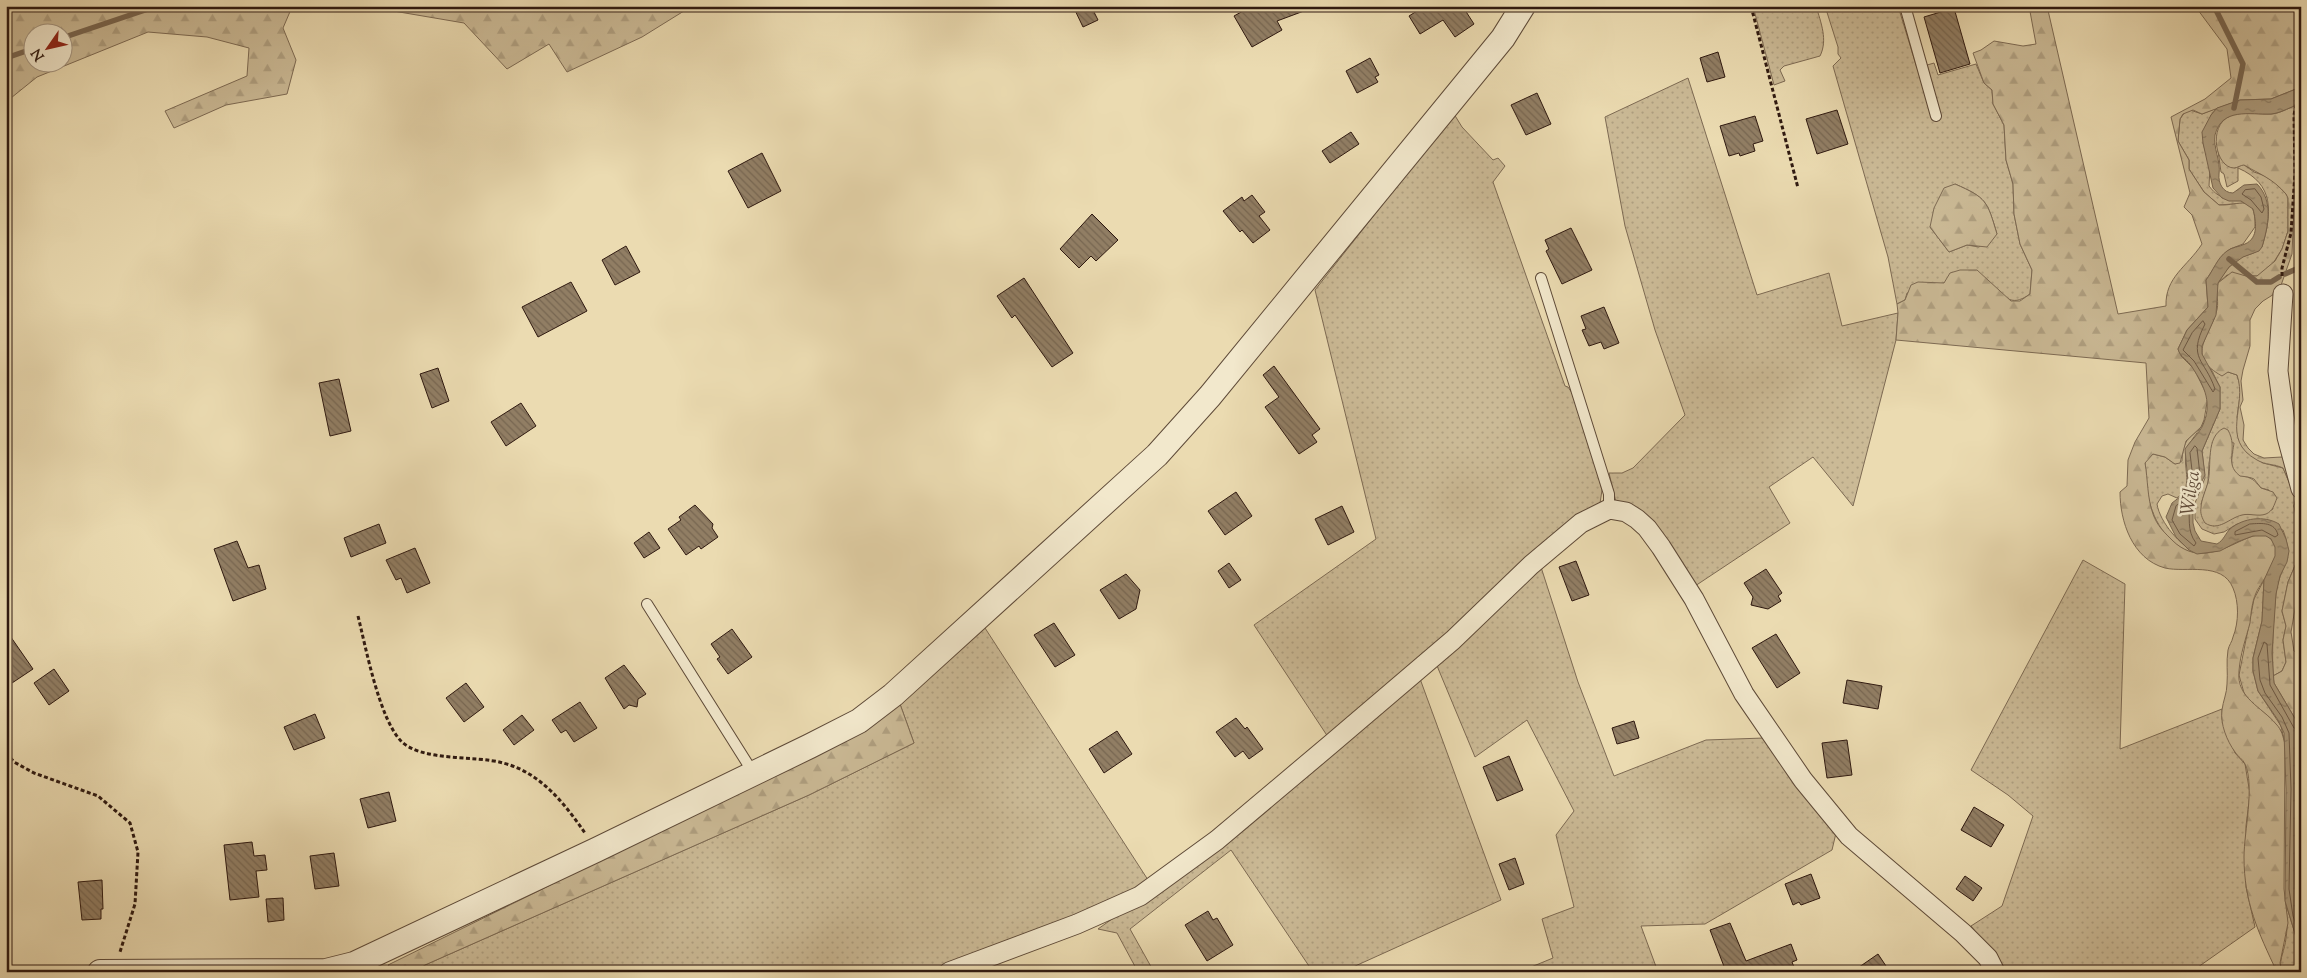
<svg xmlns="http://www.w3.org/2000/svg" width="2307" height="978" font-family="'Sorts Mill Goudy',serif">
<style>
.grass{fill:url(#grass-dots);stroke:#7d6a53;fill-rule:evenodd}
.forest{fill:url(#forest-firs);stroke:#7d6a53;fill-rule:evenodd}
.water{fill:url(#water-ripples);stroke:#796650}
.lines{fill:none;stroke-linecap:round;stroke-linejoin:round}
.shore{stroke:#6d5945;stroke-width:1}
.stream{stroke:#796650;stroke-width:5.5}
.building{fill:url(#building-back-hatch);stroke:#2f1910}
.service-casing{stroke:#5e4a38;stroke-width:12}
.minor-casing{stroke:#5e4a38;stroke-width:21}
.tertiary-casing{stroke:#5e4a38;stroke-width:26}
.path{stroke:#2f1910;stroke-width:3;stroke-dasharray:4 2.5;stroke-linecap:butt}
.service{stroke:#f2e8cc;stroke-width:10}
.minor{stroke:#f2e8cc;stroke-width:19}
.tertiary{stroke:#f2e8cc;stroke-width:24}
.labels{text-anchor:middle;stroke-width:5;stroke-linejoin:round;paint-order:stroke}
.water-label{font-size:19px;font-style:italic;fill:#614c3a;stroke:#f2e8cc}
</style>
<defs>
<pattern id="grass-dots" width="8" height="8" patternUnits="userSpaceOnUse" patternTransform="scale(1.25)"><rect width="8" height="8" fill="#cbba96"/><path d="M2 2h.1M6 6h.1" fill="none" stroke="#af9f80" stroke-width="1.8" stroke-linecap="round"/></pattern>
<pattern id="forest-firs" width="22" height="20" patternUnits="userSpaceOnUse" patternTransform="scale(1.25)"><rect width="22" height="20" fill="#cbba96"/><path d="M5 1l3.5 6h-7zM16 11l3.5 6h-7z" fill="#af9f80"/></pattern>
<pattern id="water-ripples" width="26" height="14" patternUnits="userSpaceOnUse" patternTransform="scale(1.25)"><rect width="26" height="14" fill="#ab997a"/><path d="M2 4q2-2 4 0t4 0M15 11q2-2 4 0t4 0" fill="none" stroke="#8c7c63"/></pattern>
<pattern id="building-back-hatch" width="6" height="6" patternUnits="userSpaceOnUse" patternTransform="scale(1.25)"><rect width="6" height="6" fill="#917e64"/><path d="M-1 5l2 2M0 0l6 6M5-1l2 2" fill="none" stroke="#776651"/></pattern>
</defs>
<rect width="100%" height="100%" fill="#ebdbb1"/>
<filter id="stains"><feTurbulence type="fractalNoise" baseFrequency=".004" numOctaves="4"/><feColorMatrix values="0 0 0 0 .2 0 0 0 0 .09 0 0 0 0 .02 0 0 0 .5 -.17"/></filter>
<radialGradient id="worn" r=".72"><stop offset=".6" stop-color="#630" stop-opacity="0"/><stop offset="1" stop-color="#630" stop-opacity=".3"/></radialGradient>
<g class="grass">
<path d="M1753 6H1816C1821 23 1828 40 1820 56L1784 66 1780 70 1785 81 1774 85Z"/>
<path d="M1825 6H1898L1917 68 1934 63 1938 75 1976 64 1984 83 1992 90 1993 104 2004 125 2006 160 2013 184 2014 214 2020 244 2032 270 2030 294C2009 309 2005 295 1988 281L1944 283 1907 293 1905 300 1897 304 1888 257 1833 66 1841 58 1838 54V47ZM1955 184C1987 198 1987 201 1997 234L1979 247 1967 245 1949 252 1930 227Z"/>
<path d="M1688 78 1757 295 1829 273 1842 326 1898 313 1896 340 1853 506 1813 457 1769 487 1790 523 1692 588 1616 502 1609 473H1622L1633 468 1685 415 1655 330 1625 226 1605 117Z"/>
<path d="M2217 108 2211 115 2203 143 2210 167 2209 186C2222 203 2230 196 2248 203L2219 205 2204 192 2189 169V160L2178 141 2180 119 2185 112 2190 110 2202 114Z"/>
<path d="M1454 114 1462 127 1493 160 1498 158 1505 166 1493 182 1565 386 1568 387 1572 393 1597 471 1602 490 1599 510 1330 740 1254 625 1376 539 1315 290Z"/>
<path d="M2218 151 2227 165 2235 168 2243 164 2254 172 2271 178 2286 194 2288 197V231L2282 249 2272 265 2263 273 2257 276 2227 275 2218 283C2224 273 2230 264 2240 258 2248 254 2256 254 2262 247 2272 213 2275 184 2238 168V181L2227 187 2224 174 2221 172Z"/>
<path d="M2209 365 2214 370 2228 372 2237 375 2241 389 2237 417 2246 452 2263 463 2283 468 2296 498 2294 506 2298 522V552L2297 561 2288 582 2282 611 2286 626 2283 640 2286 662 2282 671 2273 676C2272 648 2273 621 2276 594 2279 567 2295 560 2283 530L2237 524 2224 532 2214 534 2202 529 2195 519V503L2205 478 2202 451 2220 409V387ZM2213 442 2234 443C2233 453 2226 474 2242 477 2247 477 2250 477 2254 479L2261 488 2269 490 2273 509C2262 517 2252 512 2240 515 2230 518 2224 524 2213 526L2201 504 2208 483 2209 463Z"/>
<path d="M2204 420C2200 433 2188 440 2186 454 2183 470 2194 486 2177 498L2168 494 2162 496 2157 504C2160 523 2181 546 2197 554 2167 547 2151 518 2147 490 2145 481 2147 472 2145 462L2153 454 2165 457 2175 464 2182 461C2183 432 2195 440 2204 420Z"/>
<path d="M2083 560 2125 584 2120 749 2222 709V719L2235 753 2245 764 2250 794 2246 826V887L2255 927 2191 972H2001L1995 957 1971 926 2002 906 2033 816 2008 795 1971 770Z"/>
<path d="M1540 564 1578 682 1614 776 1706 740 1764 738 1836 833 1832 850 1705 924 1641 926 1658 972H1519L1553 958 1542 919 1574 907 1556 835 1574 811 1527 720 1475 757 1435 661Z"/>
<path d="M2264 580 2262 621 2253 658V671L2258 691 2281 726 2285 744 2282 732 2269 717 2250 702 2244 693 2239 675 2254 599Z"/>
<path d="M985 628 1150 883 1067 923 969 959 917 972H415L425 965 809 795 914 743 900 704Z"/>
<path d="M1419 676 1501 900 1342 972H1313L1231 850 1130 929 1154 972H1138L1117 933 1098 929 1223 840Z"/>
<path d="M2285 901 2301 953V972L2281 970C2279 958 2285 950 2286 938 2288 925 2287 914 2285 901Z"/>
</g>
<g class="forest">
<path d="M6 6H295L292 7 283 28 296 60 287 94 226 105 174 128 165 111 247 76 249 48 207 37 148 32 37 77 6 102ZM62 32V62H32V32Z"/>
<path d="M364 6H692L642 37 567 72 549 44 507 69 464 23Z"/>
<path d="M2029 6H2047L2118 314 2166 306C2165 277 2187 267 2202 244L2192 215 2184 207 2190 193 2171 117 2205 99 2231 78 2227 49 2195 6H2301V87L2271 99 2240 100 2202 114 2193 110 2183 114 2180 119 2178 141 2189 160V169L2204 192 2219 205C2240 206 2256 192 2255 227L2243 244 2230 249 2222 256 2206 280 2208 307 2187 330 2178 349 2181 356 2194 369 2208 397 2204 420 2201 427 2186 441 2180 463 2175 464 2165 457 2153 454 2145 463C2148 480 2147 497 2153 514 2157 526 2165 533 2173 541 2213 579 2256 514 2273 542 2284 559 2262 579 2256 593 2252 602 2251 613 2250 623 2246 638 2240 655 2239 671 2236 698 2262 707 2276 724 2282 730 2283 737 2285 744L2284 889 2288 923 2280 963 2282 972H2277C2258 932 2244 902 2244 857 2244 832 2255 786 2245 764 2243 759 2237 756 2235 752 2227 741 2220 724 2222 710 2223 701 2227 693 2227 684 2228 673 2226 662 2228 650 2229 645 2232 642 2233 637 2239 622 2239 602 2233 588 2222 561 2186 573 2165 568 2132 559 2120 521 2120 492L2127 486 2128 460 2135 442 2149 418 2146 363 1896 340 1898 313 1897 304 1905 300 1911 285 1918 282 1944 283 1950 273 1960 270H1977L2011 301H2020L2030 294 2032 270 2020 244 2014 214 2013 184 2006 160 2004 125 1993 104 1992 90 1984 83 1973 53 1981 50 1994 41 2023 46 2036 44Z"/>
<path d="M2301 104V133L2297 134 2292 254 2279 291 2263 301 2255 309 2250 320V346L2243 370 2241 381 2243 400 2240 407 2244 425 2243 440 2248 448 2254 454 2264 458 2282 457 2287 462 2298 498 2301 522V574L2291 632 2294 651 2301 655V752L2300 727 2274 683 2273 676 2282 671 2286 662 2283 640 2286 626 2282 611 2288 582 2297 561 2298 552 2297 522 2294 506 2296 498 2283 468C2275 464 2265 465 2257 460 2219 439 2248 406 2237 375L2228 372 2222 376C2186 356 2208 339 2216 313 2220 303 2215 293 2218 283L2232 272 2246 276H2257L2275 261 2282 249 2288 231V198L2286 194C2272 178 2261 175 2244 165 2241 165 2237 168 2234 168 2216 168 2207 126 2230 116 2243 110 2258 115 2272 114 2282 113 2291 106 2301 104Z"/>
<path d="M1955 184C1987 198 1987 201 1997 234L1987 247 1967 245 1949 252 1930 227 1934 208 1944 188Z"/>
<path d="M2224 428 2228 430C2239 450 2223 463 2240 476 2252 477 2254 480 2261 488L2273 492 2277 498C2274 505 2273 511 2266 514 2258 517 2250 513 2242 515 2229 518 2219 532 2205 523 2202 518 2200 513 2201 508 2201 500 2206 490 2208 482 2212 466 2205 437 2224 428Z"/>
<path d="M900 704 914 743 809 795 425 965 415 972H394L388 965 845 740Z"/>
</g>
<path class="water" d="M2301 87V104C2291 106 2282 113 2271 114 2250 115 2222 107 2215 135 2213 148 2221 161 2219 174 2218 183 2223 193 2233 193L2244 185 2257 184C2274 201 2268 227 2262 247L2259 251 2243 257 2229 267 2218 283 2216 315 2202 346V354L2220 387V409L2202 451 2205 475 2193 499V523L2195 531 2201 541 2217 544C2224 540 2225 534 2230 529 2243 518 2264 515 2279 524L2286 539 2289 551 2287 562 2280 576 2276 594 2272 653 2274 683 2300 727 2301 953 2285 901 2286 789 2284 733 2278 720 2258 691 2253 671V658L2262 621 2264 580 2275 556V547L2271 539 2266 536H2253L2237 542 2220 551 2197 554 2189 550 2176 537 2166 517 2172 503 2185 493 2188 482 2185 449C2190 441 2198 435 2202 427 2213 404 2205 387 2192 367 2188 360 2180 357 2178 349L2187 330 2208 307 2206 280C2213 271 2217 258 2227 251 2232 247 2239 247 2245 244 2259 238 2256 221 2253 209L2241 201H2229L2222 198 2213 188 2203 143 2202 132 2211 115 2217 108 2240 100 2271 99Z"/>
<g class="lines">
<g class="shore">
<path d="M2255 189 2261 197 2264 209 2262 213 2251 200 2242 194 2245 190Z"/>
<path d="M2203 321 2205 324C2187 359 2205 359 2215 389L2213 392 2194 361 2183 350 2192 333Z"/>
<path d="M2195 446 2197 448 2200 475 2196 481 2193 479 2190 453Z"/>
<path d="M2185 500 2188 502C2191 517 2186 530 2196 543L2194 546 2180 534 2172 520 2176 506Z"/>
<path d="M2250 524C2262 523 2275 522 2278 535L2275 537 2262 530 2235 535V532Z"/>
<path d="M2301 730 2294 728 2270 685 2267 644 2264 642 2258 658 2260 680 2265 693 2282 717 2289 733 2291 789 2289 889 2293 916 2301 939"/>
<path d="M2301 737 2296 739C2297 770 2297 801 2296 831 2295 861 2292 891 2301 919"/>
</g>
<g class="stream">
<path d="M2214 6 2243 64 2234 108"/>
<path d="M62 38 157 6"/>
<path d="M6 58 32 49"/>
<path d="M2229 259 2257 282H2271L2279 277"/>
<path d="M2285 274 2301 267"/>
</g>
</g>
<g class="building">
<path d="M1073 6H1091L1098 20 1083 27Z"/>
<path d="M1252 6H1312V8L1277 21 1282 30 1252 47 1234 16Z"/>
<path d="M1425 6H1464L1463 7 1474 24 1455 37 1443 20 1420 34 1409 16Z"/>
<path d="M1954 8 1970 64 1940 73 1924 17Z"/>
<path d="M1718 52 1725 77 1707 82 1700 58Z"/>
<path d="M1370 58 1379 75 1375 77 1378 82 1357 93 1346 71Z"/>
<path d="M1537 93 1551 124 1526 135 1511 105Z"/>
<path d="M1837 110 1848 144 1817 154 1806 119Z"/>
<path d="M1755 116 1763 141 1753 144 1755 151 1740 156 1739 153 1729 156 1720 126Z"/>
<path d="M1351 132 1359 144 1330 163 1322 151Z"/>
<path d="M762 153 781 191 748 208 728 171Z"/>
<path d="M1252 195 1265 212 1259 216 1270 230 1253 243 1242 230 1240 232 1223 211 1242 197 1244 201Z"/>
<path d="M1092 214 1118 240 1096 261 1091 256 1079 268 1060 249Z"/>
<path d="M1571 228 1592 270 1562 284 1546 251 1549 249 1545 240Z"/>
<path d="M626 246 640 272 615 285 602 260Z"/>
<path d="M1024 278 1073 353 1052 367 1015 315 1012 318 997 296Z"/>
<path d="M571 282 587 311 538 337 522 307Z"/>
<path d="M1604 307 1619 343 1604 349 1601 342 1589 346 1582 330 1586 329 1581 316Z"/>
<path d="M1274 366 1320 429 1312 435 1317 442 1299 454 1265 407 1279 397 1263 375Z"/>
<path d="M438 368 449 401 432 408 420 374Z"/>
<path d="M339 379 351 431 330 436 319 383Z"/>
<path d="M521 403 536 426 506 446 491 422Z"/>
<path d="M1236 492 1252 516 1225 535 1208 511Z"/>
<path d="M695 505 713 524 712 528 718 537 701 549 699 546 686 555 668 529 681 520 679 517Z"/>
<path d="M1342 506 1354 532 1328 545 1315 519Z"/>
<path d="M379 524 386 543 351 557 344 538Z"/>
<path d="M649 532 660 548 644 558 634 543Z"/>
<path d="M237 541 248 568 259 565 266 589 233 601 214 549Z"/>
<path d="M415 548 430 583 407 593 401 578 396 580 386 560Z"/>
<path d="M1576 561 1589 595 1572 601 1559 567Z"/>
<path d="M1229 563 1241 580 1229 588 1218 571Z"/>
<path d="M1766 569 1782 593 1778 596 1781 601 1768 609 1751 605 1753 597 1744 583Z"/>
<path d="M1126 574 1140 590 1136 609 1119 619 1100 590Z"/>
<path d="M1054 623 1075 655 1055 667 1034 635Z"/>
<path d="M732 629 752 657 728 674 717 659 720 657 711 644Z"/>
<path d="M6 630 33 669 12 683 6 675Z"/>
<path d="M1776 634 1800 673 1777 688 1752 648Z"/>
<path d="M624 665 646 694 638 699 637 707 629 705 624 709 605 678Z"/>
<path d="M54 669 69 691 49 705 34 683Z"/>
<path d="M1847 680 1882 686 1878 709 1843 703Z"/>
<path d="M466 683 484 707 464 722 446 698Z"/>
<path d="M580 702 597 728 574 742 566 730 561 733 552 720Z"/>
<path d="M315 714 325 738 294 750 284 727Z"/>
<path d="M522 715 534 730 514 745 503 730Z"/>
<path d="M1236 718 1245 729 1247 727 1263 749 1249 759 1243 751 1235 757 1216 732Z"/>
<path d="M1634 721 1639 738 1617 744 1612 728Z"/>
<path d="M1117 731 1132 754 1104 773 1089 749Z"/>
<path d="M1847 740 1852 775 1827 778 1822 743Z"/>
<path d="M1509 756 1523 790 1497 801 1483 767Z"/>
<path d="M389 792 396 821 368 828 360 799Z"/>
<path d="M1974 807 2004 825 1991 847 1961 830Z"/>
<path d="M252 842 254 856 265 855 267 870 256 871 259 897 230 900 224 845Z"/>
<path d="M334 853 339 886 315 889 310 856Z"/>
<path d="M1515 858 1524 884 1509 890 1499 864Z"/>
<path d="M1811 874 1820 898 1801 905 1799 902 1793 905 1785 884Z"/>
<path d="M1965 876 1982 888 1973 901 1956 889Z"/>
<path d="M102 880 103 909H101V919L82 920 78 882Z"/>
<path d="M283 898 284 920 268 922 266 899Z"/>
<path d="M1208 911 1213 920 1217 918 1233 945 1207 961 1185 925Z"/>
<path d="M1730 923 1746 961 1791 944 1797 960 1792 962 1796 972H1722L1725 969 1710 930Z"/>
<path d="M1878 954 1890 972H1852Z"/>
</g>
<g class="lines">
<defs>
<g id="service">
<path d="M1905 6 1936 116"/>
<path d="M1541 278 1609 494V509"/>
<path d="M647 604 754 774"/>
</g>
<g id="minor">
<path d="M2283 294 2278 371 2287 437 2301 489"/>
<path d="M949 972 1077 924 1140 896 1217 840 1331 744 1453 640 1531 565 1581 523 1609 509 1626 512 1637 519 1647 528 1661 547 1694 599 1744 694 1803 780 1849 836 1963 933 1988 958 1995 972"/>
</g>
<path id="tertiary" d="M100 972 326 971 354 964 596 850 810 746 859 721 893 695 1157 455 1210 396 1503 38 1523 6"/>
</defs>
<use href="#service" class="service-casing"/>
<use href="#minor" class="minor-casing"/>
<use href="#tertiary" class="tertiary-casing"/>
<g class="path">
<path d="M1751 6 1798 188"/>
<path d="M2282 276V268L2291 233 2295 173 2294 115 2301 81"/>
<path d="M358 616C366 648 379 718 401 741 422 762 475 755 503 763 540 772 565 804 585 833"/>
<path d="M6 753 14 762 34 773 98 796 130 823 138 852 135 904 120 952"/>
</g>
<use href="#service" class="service"/>
<use href="#minor" class="minor"/>
<use href="#tertiary" class="tertiary"/>
</g>
<g class="labels">
<g class="water-label">
<text transform="translate(2189 493) rotate(-82)" y="7">Wilga</text>
</g>
</g>
<rect width="2307" height="978" fill="none" stroke="#ebdbb1" stroke-width="25"/>
<rect x="8" y="8" width="2292" height="963" fill="none" stroke="#2f1910" stroke-width="2.5"/>
<rect x="12" y="12" width="2282" height="953" fill="none" stroke="#2f1910"/>
<g transform="translate(48 48) rotate(236)"><circle r="24" fill="#f2e8cc" stroke="#a49581"/>
<path d="M0-4L9 19L0 12L-9 19Z" fill="#8f2418"/>
<text y="-8" font-size="14" font-weight="bold" text-anchor="middle" fill="#2f1910">N</text>
</g>
<rect width="100%" height="100%" filter="url(#stains)"/>
<rect width="100%" height="100%" fill="url(#worn)"/>
</svg>
